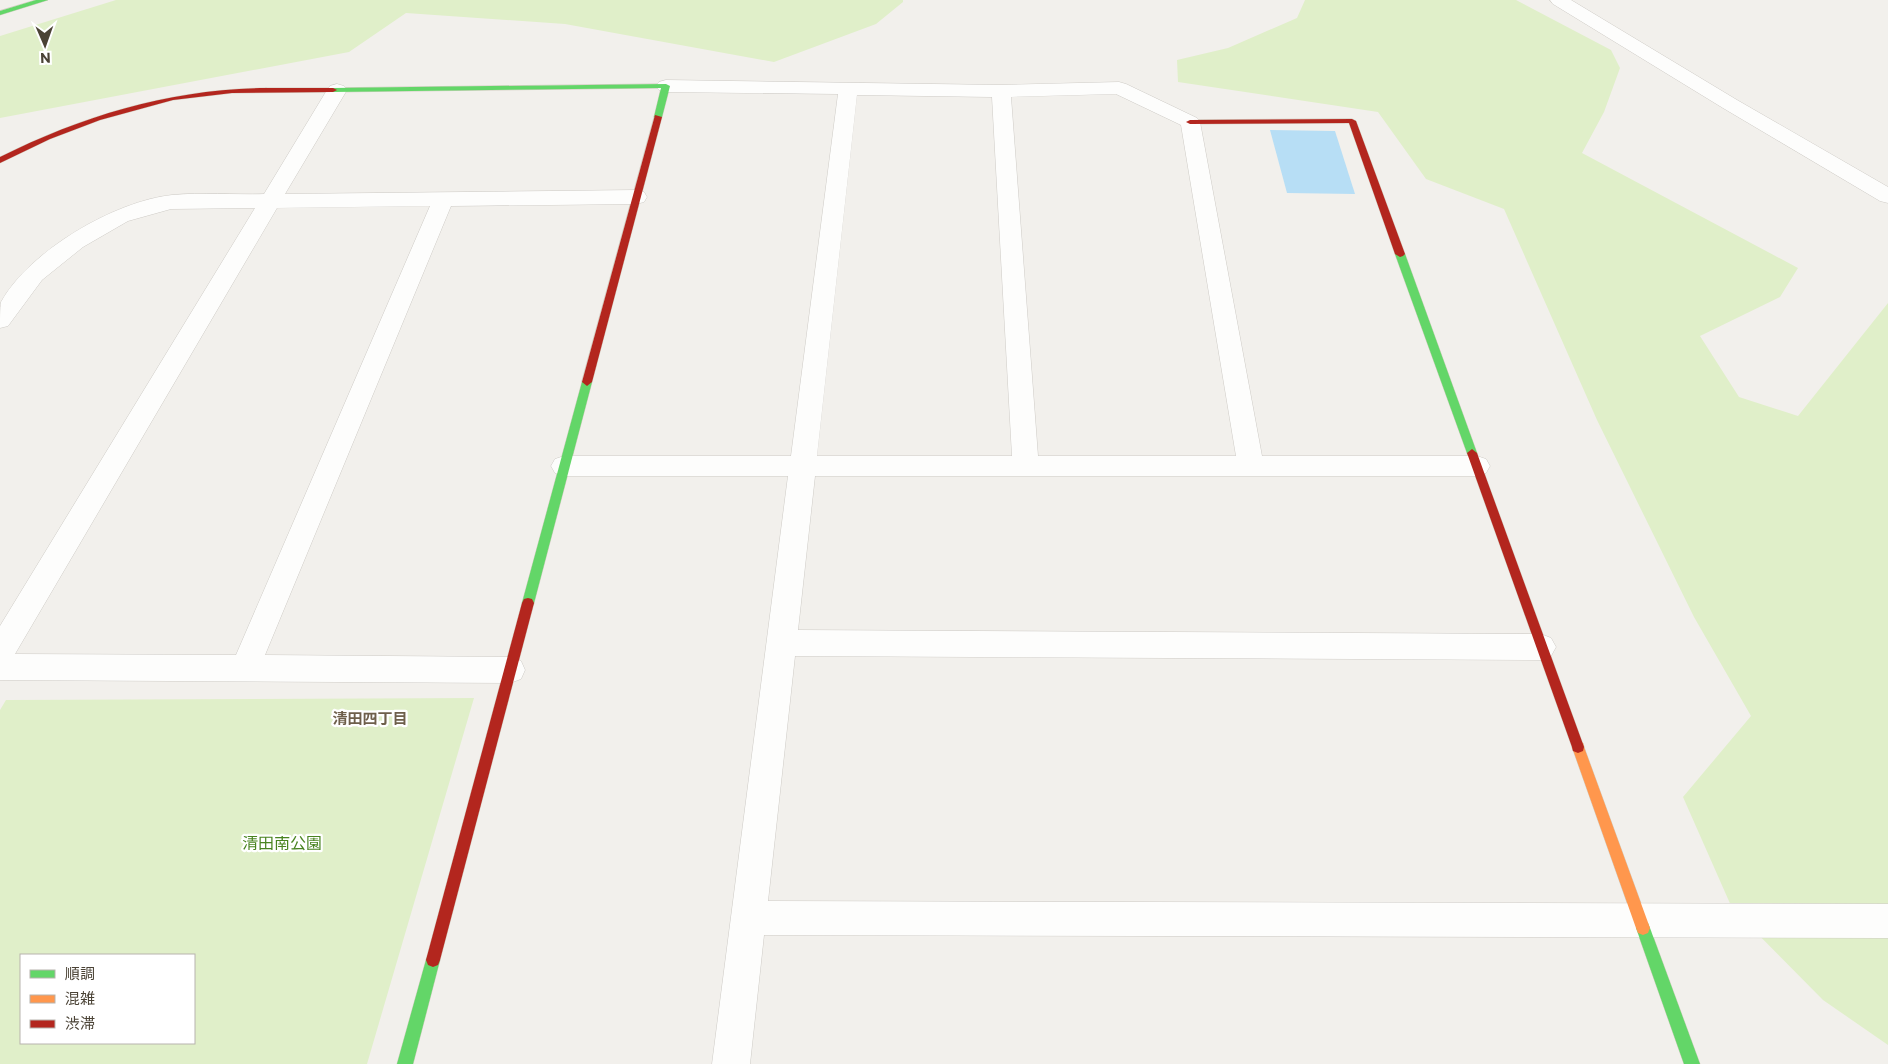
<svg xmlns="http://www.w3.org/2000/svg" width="1888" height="1064" font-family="Commissioner,'Noto Sans JP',sans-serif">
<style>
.green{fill:#e0efc9;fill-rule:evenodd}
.water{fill:#b7def5}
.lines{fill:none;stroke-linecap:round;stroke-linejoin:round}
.street-casing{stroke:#cecbc6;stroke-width:1}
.fast-casing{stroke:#d4cfc3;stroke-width:1}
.slow-casing{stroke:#d4cfc3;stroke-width:1}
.jam-casing{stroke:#d4cfc3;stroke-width:1}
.street{fill:#fdfdfc;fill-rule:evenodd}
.fast{fill:#63d668;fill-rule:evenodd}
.slow{fill:#ff974d;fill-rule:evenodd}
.jam{fill:#b3261e;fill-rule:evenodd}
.labels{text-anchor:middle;stroke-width:4.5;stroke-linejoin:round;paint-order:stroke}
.neighbourhood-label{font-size:15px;font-weight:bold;fill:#6e5f4b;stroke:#fff}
.near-park-label{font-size:16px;fill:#498421;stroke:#fff}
</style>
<rect width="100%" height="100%" fill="#f2f0ec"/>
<g class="green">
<path d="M116 0H903V2L876 24 774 62 565 24 406 13 349 52 0 118V36Z"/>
<path d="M1305 0H1516L1611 50 1620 68 1604 112 1582 153 1798 268 1780 297 1700 336 1739 397 1798 416 1888 303V1045L1823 1000 1732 908 1683 797 1751 716 1694 617 1597 420 1504 209 1426 179 1378 112 1178 82 1177 60 1228 48 1297 18Z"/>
<path d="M474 698 367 1064H0V710L6 700ZM21 955H194V1043H21Z"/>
</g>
<path class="water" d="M1270 130 1335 131 1355 194 1287 193Z"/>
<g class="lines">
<defs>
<g id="street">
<path d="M1550 0H1571L1737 100 1888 187V203L1880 201 1723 108 1553 4Z"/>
<path d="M666 80 1001 85 1119 82 1126 84 1197 118 1200 122 1262 456H1477L1486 459 1490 466 1486 473 1477 476H815L798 630 1541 634 1551 638 1556 647 1551 656 1541 660 795 656 768 901 1888 904V938L764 935 750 1064H712L788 476H564L555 473 551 466 555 459 564 456H791L838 94 666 92 659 90 656 86 659 82ZM1116 94 1181 125 1236 456H1038L1011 97ZM857 95 992 97 1012 456H817Z"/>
<path d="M337 84 344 86 347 90 285 194 636 190 644 192 647 197 644 202 636 204 451 206 265 655 510 657 521 661 525 670 521 679 510 683 0 680V626L255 208 171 209 128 221 83 247 42 280 8 326 0 328C0 321 0 308 1 302 29 251 115 201 172 195 202 192 233 195 264 194L327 90 330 86ZM430 206 236 655 15 654 277 208Z"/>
</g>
<g id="fast">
<path d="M36 0H48L0 15V11Z"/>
<path d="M666 84 670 86 662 117 658 119 654 117 661 88 333 92 329 90 333 88Z"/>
<path d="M1400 251 1405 254 1477 453 1476 456 1472 457 1467 453 1395 254Z"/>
<path d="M587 378 592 382 534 603 532 607 528 608 524 607 522 603 582 382Z"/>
<path d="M1643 921 1648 923 1650 928 1700 1064H1684L1636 928 1638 923Z"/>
<path d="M433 953 438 955 440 960 413 1064H397L426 960 428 955Z"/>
</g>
<path id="slow" d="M1578 741 1583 743 1584 747 1650 928 1648 933 1643 935 1638 933 1636 928 1572 747 1573 743Z"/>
<g id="jam">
<path d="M266 88H333L337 90 333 92 232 93 173 100 100 120 50 139 0 163V157C84 115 172 89 266 88Z"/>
<path d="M655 115 662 117 592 382 587 386 582 382Z"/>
<path d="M1352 119 1356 121 1405 254 1403 256 1400 257 1395 254 1349 123 1190 124 1186 122 1190 120Z"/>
<path d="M1472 449 1477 453 1584 747 1583 751 1578 753 1573 751 1572 747 1467 453Z"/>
<path d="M528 598 532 599 534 603 440 960 438 965 433 967 428 965 426 960 522 603 524 599Z"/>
</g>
</defs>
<use href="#street" class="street-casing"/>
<use href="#fast" class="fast-casing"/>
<use href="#slow" class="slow-casing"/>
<use href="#jam" class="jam-casing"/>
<use href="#street" class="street"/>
<use href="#fast" class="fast"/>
<use href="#slow" class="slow"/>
<use href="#jam" class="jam"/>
</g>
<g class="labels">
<g class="neighbourhood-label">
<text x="370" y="724">清田四丁目</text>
</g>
<g class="near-park-label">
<text x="282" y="849">清田南公園</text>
</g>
</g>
<rect x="20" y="954" width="175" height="90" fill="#ffffff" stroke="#b7b3ae"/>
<rect x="30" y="970" width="25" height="8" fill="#63d668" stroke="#b7b3ae"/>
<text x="65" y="979" font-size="15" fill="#4a4235">順調</text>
<rect x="30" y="995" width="25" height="8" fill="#ff974d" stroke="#b7b3ae"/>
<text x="65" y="1004" font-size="15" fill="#4a4235">混雑</text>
<rect x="30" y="1020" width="25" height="8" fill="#b3261e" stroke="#b7b3ae"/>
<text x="65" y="1029" font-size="15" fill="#4a4235">渋滞</text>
<g transform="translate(45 45) rotate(178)" stroke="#ffffff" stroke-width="4" paint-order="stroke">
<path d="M0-4L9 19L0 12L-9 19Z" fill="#4a4235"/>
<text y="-8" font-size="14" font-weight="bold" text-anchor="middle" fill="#4a4235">N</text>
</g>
</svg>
